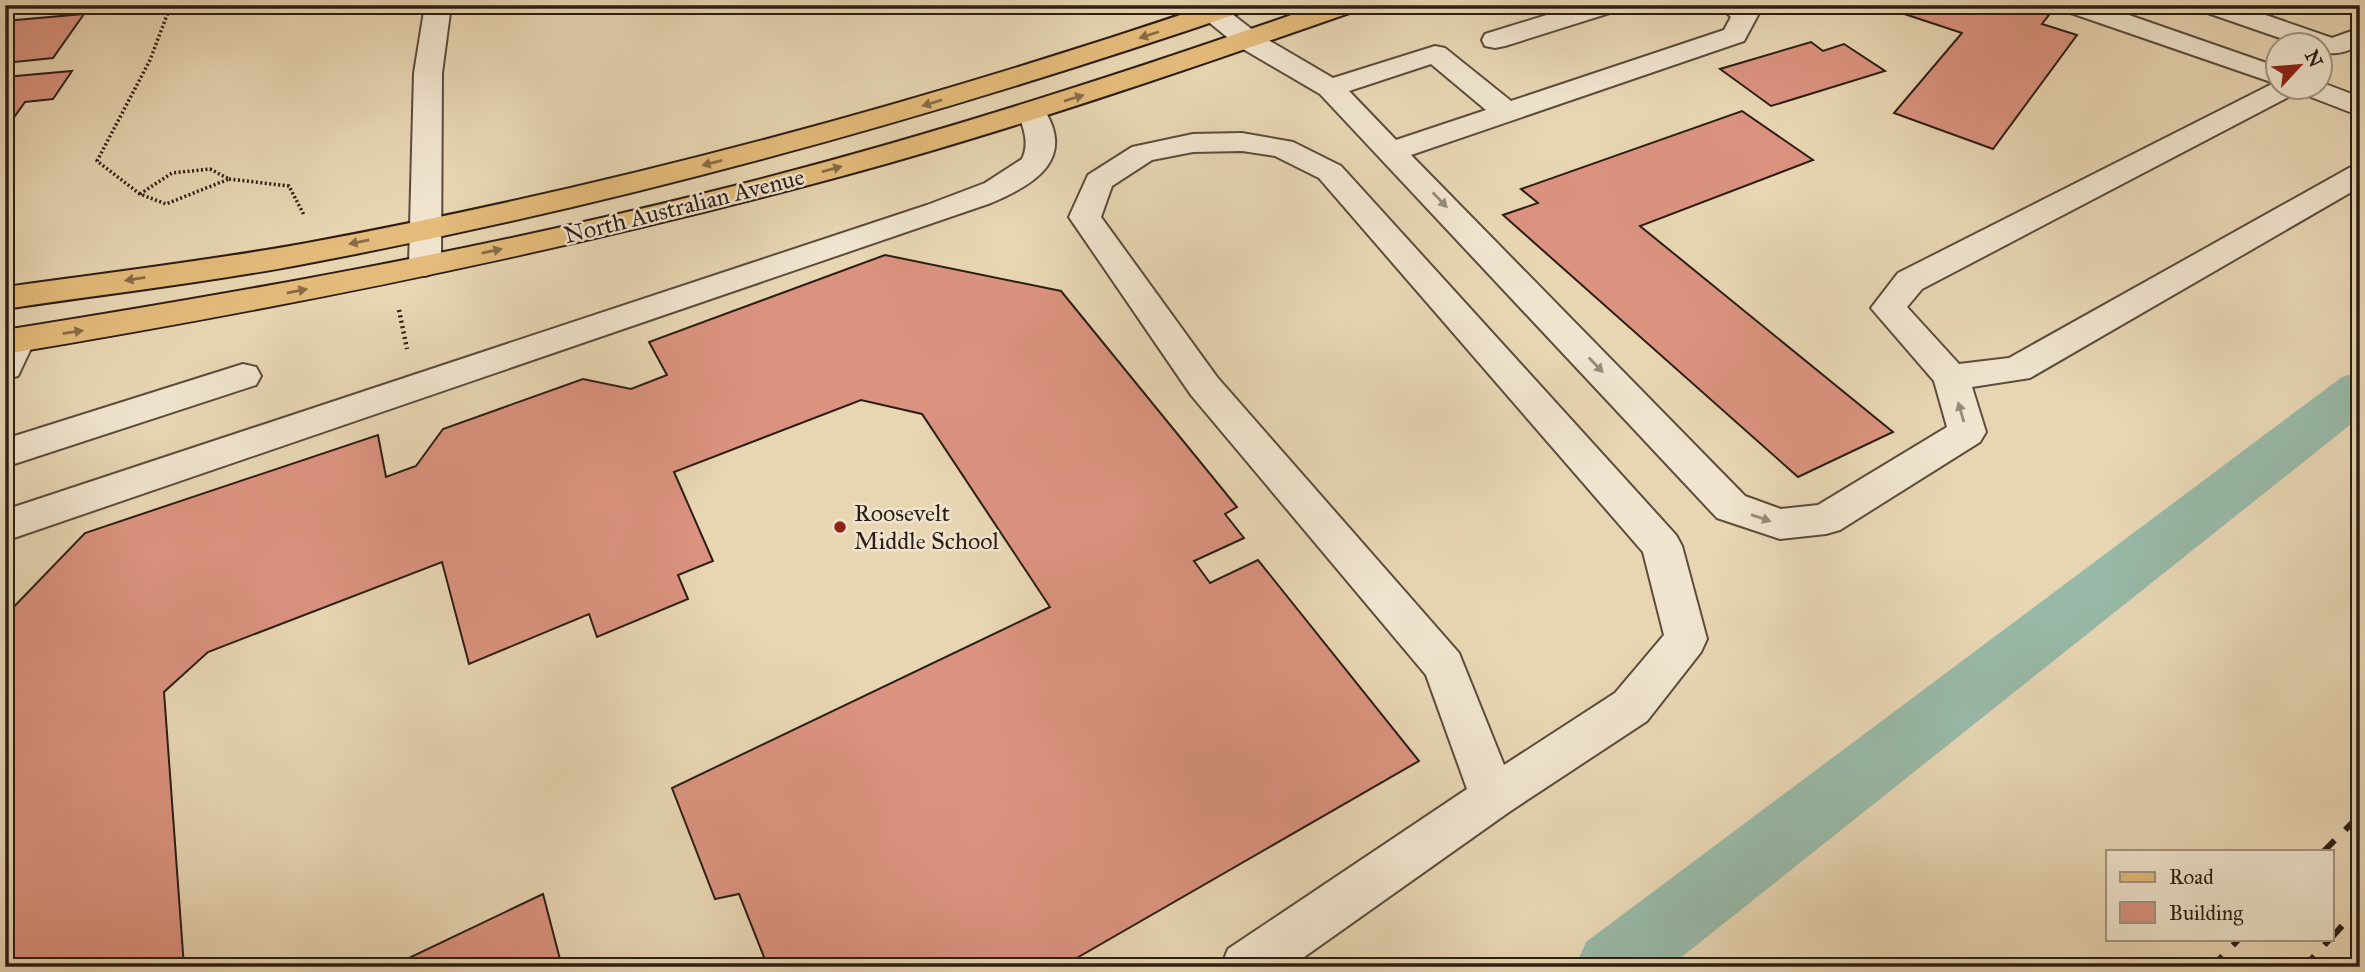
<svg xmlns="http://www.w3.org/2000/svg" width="2365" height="972" font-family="'IM FELL Great Primer',serif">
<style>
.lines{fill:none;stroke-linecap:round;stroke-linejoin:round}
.canal{fill:#98b9a8;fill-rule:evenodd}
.building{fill:#db937f;stroke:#2c1e16;stroke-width:2}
.minor-casing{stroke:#5b4c3d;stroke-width:4}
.major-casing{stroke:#2c1e16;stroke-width:4}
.path-far1{stroke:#2c1e16;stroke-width:3.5;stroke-dasharray:2 2.5;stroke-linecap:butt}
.path{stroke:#2c1e16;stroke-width:4.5;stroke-dasharray:2 3.5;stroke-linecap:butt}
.minor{fill:#f0e4ce;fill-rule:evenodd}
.major{fill:#e4bb7a;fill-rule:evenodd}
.rail{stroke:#2c1e16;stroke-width:6;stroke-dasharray:15 15;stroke-linecap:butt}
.oneway{fill:#886c48}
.oneway2{fill:#988b7b}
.poi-dot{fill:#8f2418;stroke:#f0e4ce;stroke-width:2.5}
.labels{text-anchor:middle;stroke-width:5;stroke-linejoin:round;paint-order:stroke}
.street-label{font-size:24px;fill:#2c1e16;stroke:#f0e4ce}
.poi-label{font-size:24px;fill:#2c1e16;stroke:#f0e4ce;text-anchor:start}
</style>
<rect width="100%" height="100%" fill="#e8d6b3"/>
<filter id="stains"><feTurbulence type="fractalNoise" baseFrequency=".00286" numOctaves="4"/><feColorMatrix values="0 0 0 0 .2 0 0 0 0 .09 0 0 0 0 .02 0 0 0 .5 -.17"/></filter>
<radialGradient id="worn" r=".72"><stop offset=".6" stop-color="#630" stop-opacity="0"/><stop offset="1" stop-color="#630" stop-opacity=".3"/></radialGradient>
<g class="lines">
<path class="canal" d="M2360 372V417L1669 967H1575L1586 942 2342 377Z"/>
</g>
<g class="building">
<path d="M1877 5H2019L2049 15 2042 24 2077 35 1993 149 1894 113 1962 33Z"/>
<path d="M84 14 53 58 5 63V44L8 39 5 40V21Z"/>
<path d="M1811 42 1823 51 1844 44 1885 71 1771 106 1720 69Z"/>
<path d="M72 71 53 99 25 102 5 130V77Z"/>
<path d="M1742 111 1813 160 1640 226 1893 432 1798 477 1503 215 1538 203 1521 189Z"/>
<path d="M885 255 1061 291 1237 507 1225 514 1244 538 1194 561 1210 583 1258 560 1419 761 1061 967H768L739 894 715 899 672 788 1050 607 922 414 861 400 674 472 713 561 678 575 688 599 597 637 589 614 469 664 442 562 208 652 164 692 184 967H5V616L85 533 378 435 386 477 416 466 443 429 583 379 631 389 667 375 649 342Z"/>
<path d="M543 894 562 967H390Z"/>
</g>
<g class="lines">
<defs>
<g id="minor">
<path d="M425 5H451L442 73 441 265 437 272 425 276 413 272 409 265 414 73Z"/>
<path d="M1214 5 1223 7 1258 34 1333 78 1435 46 1445 48 1511 101 1724 30 1731 17 1718 5C1733 5 1749 1 1758 15L1744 41 1411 155 1745 496 1781 509 1818 505 1947 427 1934 381 1871 308 1898 273 2274 83 2065 11 2061 5H2100L2278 67V88H2320V82L2360 97V116L2298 92 1922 289 1907 307 1959 364 2009 358 2349 168 2360 165V187L2030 378 1972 387 1986 432 1980 442 1840 530 1826 534 1780 539 1717 518 1320 94 1238 46 1205 19 1201 13 1205 7ZM1431 64 1486 110 1396 140 1349 91Z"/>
<path d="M1579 5H1620L1616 11 1505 46 1495 48 1485 46 1482 40 1485 34Z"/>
<path d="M2198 5H2237L2332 38 2360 28V46C2345 52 2335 56 2320 51V46H2303L2202 11Z"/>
<path d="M1031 102 1041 105C1078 158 1036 184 991 203L5 541V510L927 205 985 183 1022 159C1030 143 1023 126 1017 111L1021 105Z"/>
<path d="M1242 133 1293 142 1341 166 1676 535 1682 546 1707 639 1701 652 1647 721 1509 812 1290 967H1221L1228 949 1467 789 1426 675 1191 395 1069 217 1088 175 1132 147 1193 134ZM1242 151 1275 156 1319 178 1643 552 1664 635 1615 693 1504 765 1459 653 1217 377 1101 217 1112 186 1152 160 1193 152Z"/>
<path d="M18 328 30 332 35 340 18 376 5 379V332Z"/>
<path d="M243 364 256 367 261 376 256 385 5 467V439Z"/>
</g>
<g id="major">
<path d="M1210 5H1249L1245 11C938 116 623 204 304 264 205 283 105 294 5 309V287C106 273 207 261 307 243 614 186 915 105 1210 5Z"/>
<path d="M1320 5H1359L1355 11C1186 70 1015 129 842 176 566 251 287 307 5 354V330C243 292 480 250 714 191 919 140 1120 75 1320 5Z"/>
</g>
</defs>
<use href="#minor" class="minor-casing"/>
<use href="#major" class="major-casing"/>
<g class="path-far1">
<path d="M210 169 229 179 166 204 140 194 172 173Z"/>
<path d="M229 179 289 186 304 215"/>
<path d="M140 194 97 161 150 60 167 15 174 5"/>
</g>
<path class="path" d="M399 310 407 349"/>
<use href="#minor" class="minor"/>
<use href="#major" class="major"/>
<g class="rail">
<path d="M2324 851 2360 815"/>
<path d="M2332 937 2360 906"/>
<path d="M2212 967 2239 939"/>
<path d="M2304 967 2330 939"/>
</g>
</g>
<defs><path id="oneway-solid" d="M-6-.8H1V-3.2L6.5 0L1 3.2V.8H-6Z" transform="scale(1.75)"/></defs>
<g class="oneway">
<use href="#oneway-solid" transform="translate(1149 35) rotate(162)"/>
<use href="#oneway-solid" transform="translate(1074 98) rotate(-17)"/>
<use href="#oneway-solid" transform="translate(932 103) rotate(163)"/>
<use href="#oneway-solid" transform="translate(712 163) rotate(166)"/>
<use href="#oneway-solid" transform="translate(832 169) rotate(-15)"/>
<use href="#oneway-solid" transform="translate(359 242) rotate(168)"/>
<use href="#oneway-solid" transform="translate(492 251) rotate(-12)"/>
<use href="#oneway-solid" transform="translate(135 279) rotate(171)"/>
<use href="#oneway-solid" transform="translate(297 291) rotate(-11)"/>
<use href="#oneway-solid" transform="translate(73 332) rotate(-9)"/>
</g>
<g class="oneway2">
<use href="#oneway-solid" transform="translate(1440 200) rotate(46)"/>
<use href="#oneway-solid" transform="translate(1596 365) rotate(46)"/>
<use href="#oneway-solid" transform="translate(1961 412) rotate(-106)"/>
<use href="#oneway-solid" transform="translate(1761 518) rotate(19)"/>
</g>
<circle class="poi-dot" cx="840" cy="527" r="7"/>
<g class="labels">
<g class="street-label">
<text transform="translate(684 206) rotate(-14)" y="8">North Australian Avenue</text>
</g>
<g class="poi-label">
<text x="854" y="521">Roosevelt<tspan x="854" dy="28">Middle School</tspan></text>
</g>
</g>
<rect width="2365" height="972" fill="none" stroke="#e8d6b3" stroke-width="28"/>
<rect x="7" y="7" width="2351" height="958" fill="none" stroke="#2c1e16" stroke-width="3.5"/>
<rect x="14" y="14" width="2337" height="944" fill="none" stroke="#2c1e16" stroke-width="2"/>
<rect x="2106" y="850" width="228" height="91" fill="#f0e4ce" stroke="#a29584" stroke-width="2"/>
<rect x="2120" y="872" width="35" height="10" fill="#e4bb7a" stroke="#a29584" stroke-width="2"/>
<text x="2169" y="884" font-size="21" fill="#2c1e16">Road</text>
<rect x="2120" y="902" width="35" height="21" fill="#db937f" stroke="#a29584" stroke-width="2"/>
<text x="2169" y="920" font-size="21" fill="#2c1e16">Building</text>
<g transform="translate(2299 66) rotate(64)"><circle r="33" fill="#f0e4ce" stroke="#a29584" stroke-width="2"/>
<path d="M0-5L12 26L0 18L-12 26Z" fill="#8f2418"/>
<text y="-10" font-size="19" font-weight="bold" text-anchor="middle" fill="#2c1e16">N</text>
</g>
<rect width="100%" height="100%" filter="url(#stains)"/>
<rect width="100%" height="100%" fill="url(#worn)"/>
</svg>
